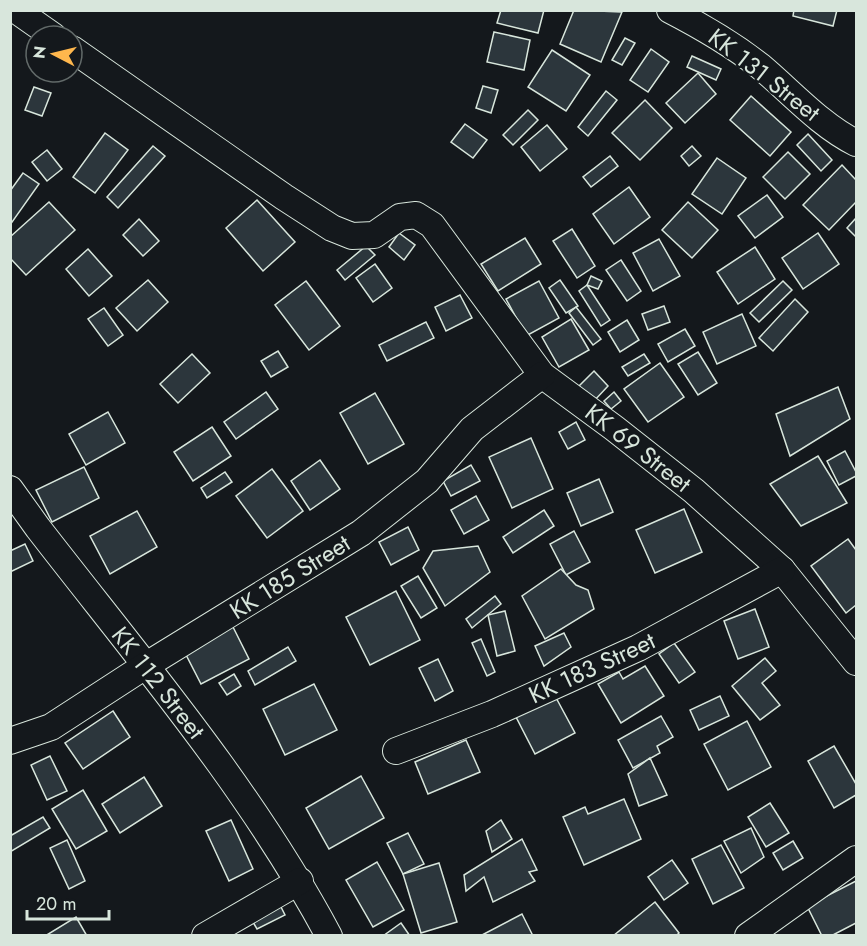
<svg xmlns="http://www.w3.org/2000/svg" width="867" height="946" font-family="Jost,sans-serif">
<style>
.building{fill:#2c363c;stroke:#d8e6dc;stroke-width:1.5}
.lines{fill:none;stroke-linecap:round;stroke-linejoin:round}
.street-casing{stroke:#d8e6dc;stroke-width:28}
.street{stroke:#14181c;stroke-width:26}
.labels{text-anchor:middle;stroke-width:4.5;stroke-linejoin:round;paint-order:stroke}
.street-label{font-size:24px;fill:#d8e6dc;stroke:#14181c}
</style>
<rect width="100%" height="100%" fill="#14181c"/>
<g class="building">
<path d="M501 10H544L538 33 497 23Z"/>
<path d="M574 10 622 12 601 62 560 44Z"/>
<path d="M794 10H837L833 26 793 16Z"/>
<path d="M494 32 530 40 524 70 487 62Z"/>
<path d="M625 38 635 43 622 65 612 60Z"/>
<path d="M651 49 669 62 648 92 630 80Z"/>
<path d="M552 50 590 75 566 111 528 87Z"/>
<path d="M692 56 721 69 716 80 687 67Z"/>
<path d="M698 73 716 94 685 123 666 103Z"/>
<path d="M483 86 498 90 491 113 476 108Z"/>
<path d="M34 87 51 93 42 116 25 110Z"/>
<path d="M606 91 617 100 588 136 578 127Z"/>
<path d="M751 96 791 132 770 156 730 120Z"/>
<path d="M645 100 672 128 640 160 612 133Z"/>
<path d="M528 110 538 120 513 145 503 135Z"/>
<path d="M465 124 487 140 473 158 451 142Z"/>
<path d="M547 125 567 149 540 171 521 147Z"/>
<path d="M105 133 128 150 95 193 73 177Z"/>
<path d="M808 134 832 160 821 171 797 145Z"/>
<path d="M153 146 165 156 118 208 107 197Z"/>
<path d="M692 146 701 156 689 166 681 156Z"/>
<path d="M47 150 62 169 47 181 32 162Z"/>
<path d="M788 152 810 174 785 199 763 177Z"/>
<path d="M610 156 618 166 591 187 583 177Z"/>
<path d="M717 158 746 178 722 214 692 194Z"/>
<path d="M842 165 856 180V202L829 230 803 205Z"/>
<path d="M23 173 39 184 10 225V191Z"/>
<path d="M629 187 650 217 614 244 593 214Z"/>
<path d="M767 195 783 217 755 238 738 216Z"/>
<path d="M257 200 295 242 263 271 226 228Z"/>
<path d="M49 202 75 230 26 275 10 258V237Z"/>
<path d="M688 202 718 230 692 258 662 230Z"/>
<path d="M856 218V237L847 228Z"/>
<path d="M139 219 159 241 143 256 123 235Z"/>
<path d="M572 229 595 266 577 278 553 241Z"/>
<path d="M399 233 415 245 404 260 389 247Z"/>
<path d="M818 233 839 264 803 289 782 258Z"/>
<path d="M525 238 541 264 498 291 481 264Z"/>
<path d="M659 239 680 276 653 291 633 253Z"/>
<path d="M366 246 375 255 345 280 337 270Z"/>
<path d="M755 247 775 279 738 304 717 272Z"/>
<path d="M88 249 112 276 89 296 66 269Z"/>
<path d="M621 260 641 291 627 301 606 270Z"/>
<path d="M375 264 392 288 373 302 356 278Z"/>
<path d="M591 276 602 281 598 289 587 285Z"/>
<path d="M148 280 168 302 137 331 116 308Z"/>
<path d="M560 280 578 306 566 313 549 288Z"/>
<path d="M306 281 340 326 309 350 275 305Z"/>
<path d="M539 281 559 318 526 336 506 299Z"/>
<path d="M783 281 792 290 759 322 750 313Z"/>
<path d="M587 285 610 320 601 326 579 291Z"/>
<path d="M460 295 472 318 446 331 435 307Z"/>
<path d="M795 299 808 312 773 351 759 338Z"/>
<path d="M664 306 670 322 648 330 642 314Z"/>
<path d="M576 307 601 339 593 345 569 313Z"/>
<path d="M104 308 123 335 108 346 88 319Z"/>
<path d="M742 314 756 346 717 364 703 332Z"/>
<path d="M571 319 589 350 559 367 542 337Z"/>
<path d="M627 320 639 340 620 352 608 332Z"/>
<path d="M426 322 434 338 387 361 379 345Z"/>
<path d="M685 329 695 346 668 362 658 344Z"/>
<path d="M278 351 288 367 271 377 261 361Z"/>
<path d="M698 352 717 383 698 395 678 364Z"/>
<path d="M192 354 210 373 178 403 160 384Z"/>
<path d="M644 354 650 363 628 376 622 367Z"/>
<path d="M660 363 684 397 648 422 624 389Z"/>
<path d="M594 371 608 386 594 401 579 386Z"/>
<path d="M838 387 850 419 790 456 776 414Z"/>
<path d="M266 392 278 409 236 439 224 422Z"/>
<path d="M614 392 621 401 611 409 604 401Z"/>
<path d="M375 393 404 444 368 464 340 413Z"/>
<path d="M108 412 125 443 86 465 69 434Z"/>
<path d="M576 422 585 440 568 449 559 432Z"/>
<path d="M212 427 231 456 193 481 174 452Z"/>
<path d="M531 438 553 489 512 508 489 457Z"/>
<path d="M845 451 856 472V476L839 485 827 461Z"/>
<path d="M818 456 847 503 801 526 770 484Z"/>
<path d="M320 460 340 489 310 510 291 481Z"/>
<path d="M471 465 480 481 451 496 443 481Z"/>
<path d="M84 467 99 498 52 522 36 490Z"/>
<path d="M272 469 303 511 267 538 236 496Z"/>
<path d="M225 472 232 482 207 498 201 488Z"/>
<path d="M599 479 613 512 581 526 567 493Z"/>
<path d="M476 496 489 520 464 534 451 510Z"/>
<path d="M684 509 702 552 655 573 636 530Z"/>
<path d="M544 510 554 526 513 553 503 537Z"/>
<path d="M137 511 157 547 110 574 90 536Z"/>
<path d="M408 527 419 550 391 565 379 542Z"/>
<path d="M574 531 590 562 566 575 550 544Z"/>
<path d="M848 539 856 550V605L846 613 811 566Z"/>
<path d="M25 544 33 561 10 572V551Z"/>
<path d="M478 546 490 572 445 606 423 568 433 551Z"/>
<path d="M561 569 576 585 588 590 594 609 545 639 522 596Z"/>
<path d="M418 576 437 608 421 618 401 586Z"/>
<path d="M396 591 420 640 370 665 346 617Z"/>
<path d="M495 596 501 604 472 628 466 619Z"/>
<path d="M755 609 769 647 738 659 724 621Z"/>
<path d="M505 611 515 651 497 656 488 615Z"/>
<path d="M229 619 249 659 201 684 181 645Z"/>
<path d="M564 633 571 647 544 666 535 646Z"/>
<path d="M481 639 495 672 487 676 472 643Z"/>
<path d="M674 643 695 672 679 683 659 654Z"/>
<path d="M288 647 296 661 255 685 248 671Z"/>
<path d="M765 658 776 671 762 683 780 705 760 720 732 686Z"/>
<path d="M438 659 453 691 435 701 419 668Z"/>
<path d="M645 666 664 696 621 723 598 684 619 672 623 679Z"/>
<path d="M234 674 241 686 227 695 219 683Z"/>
<path d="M314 684 337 730 285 755 263 709Z"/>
<path d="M554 694 575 733 535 754 515 715Z"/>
<path d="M720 696 729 716 699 730 690 710Z"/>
<path d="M113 711 130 737 83 769 65 743Z"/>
<path d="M661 716 673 737 657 746 660 753 633 768 618 740Z"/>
<path d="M747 721 771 767 728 790 704 744Z"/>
<path d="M466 740 480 772 428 794 415 762Z"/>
<path d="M834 746 856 784V795L834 808 808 761Z"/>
<path d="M50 756 67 791 47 800 31 765Z"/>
<path d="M650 758 667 795 639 806 628 774Z"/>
<path d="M361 776 384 818 329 849 306 808Z"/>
<path d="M144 777 162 806 120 833 102 804Z"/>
<path d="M83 790 107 831 76 849 52 809Z"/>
<path d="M624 799 641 839 584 865 563 817 585 807 588 814Z"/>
<path d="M770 803 789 833 766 847 748 817Z"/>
<path d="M43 817 50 828 10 852V836Z"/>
<path d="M231 820 253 869 229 881 206 831Z"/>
<path d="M501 820 512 839 492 852 486 831Z"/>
<path d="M751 828 764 857 741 873 724 841Z"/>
<path d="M408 833 424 864 403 874 387 843Z"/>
<path d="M522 839 537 870 529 872 535 881 493 902 484 877 466 891 464 875Z"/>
<path d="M67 840 85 881 69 889 50 848Z"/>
<path d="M793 841 803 858 783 870 773 853Z"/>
<path d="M721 845 744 888 713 904 692 859Z"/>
<path d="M672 860 688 883 664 900 648 877Z"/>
<path d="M377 862 404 910 373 927 346 880Z"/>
<path d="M439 863 457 922 421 933 403 874Z"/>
<path d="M856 881V923L831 936H822L807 906Z"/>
<path d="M655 902 679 933 676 936H613Z"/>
<path d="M279 903 285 915 257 929 250 917Z"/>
<path d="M522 914 533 936H482V935Z"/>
<path d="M76 917 87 936H45Z"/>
<path d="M401 923 410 936H383Z"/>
</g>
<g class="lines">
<defs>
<g id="street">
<path d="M16 10 53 36"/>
<path d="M670 10C701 26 732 44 760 66 791 92 820 125 856 143"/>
<path d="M72 49 284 197 332 228 352 236 374 235 400 217 416 215 432 225 542 375 614 428 694 491 782 570 856 662"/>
<path d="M10 489 38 528C140 660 250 788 329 936"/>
<path d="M10 741 51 727 145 666 361 533 427 481 472 429 542 375"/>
<path d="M396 751 492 714 638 648 782 570"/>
<path d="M205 936 300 881"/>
<path d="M748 936 856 859"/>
</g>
</defs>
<use href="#street" class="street-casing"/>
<use href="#street" class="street"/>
</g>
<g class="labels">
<g class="street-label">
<text transform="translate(764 75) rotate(38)" y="8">KK 131 Street</text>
<text transform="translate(638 448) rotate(38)" y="8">KK 69 Street</text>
<text transform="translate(290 577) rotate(-32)" y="8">KK 185 Street</text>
<text transform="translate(592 668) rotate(-25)" y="8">KK 183 Street</text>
<text transform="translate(158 683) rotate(52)" y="8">KK 112 Street</text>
</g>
</g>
<rect width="867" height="946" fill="none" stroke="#d8e6dc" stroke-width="24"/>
<g transform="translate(54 54) rotate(277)"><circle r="28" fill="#14181c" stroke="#626a69" stroke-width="1.5"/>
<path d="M0-4.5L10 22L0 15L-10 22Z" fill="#ffb74d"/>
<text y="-9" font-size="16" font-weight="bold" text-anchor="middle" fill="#d8e6dc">N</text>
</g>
<path d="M27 910v9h82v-9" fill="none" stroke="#d8e6dc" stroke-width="3"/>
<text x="36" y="910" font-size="18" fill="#d8e6dc" stroke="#14181c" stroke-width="4.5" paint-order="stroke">20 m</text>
</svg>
